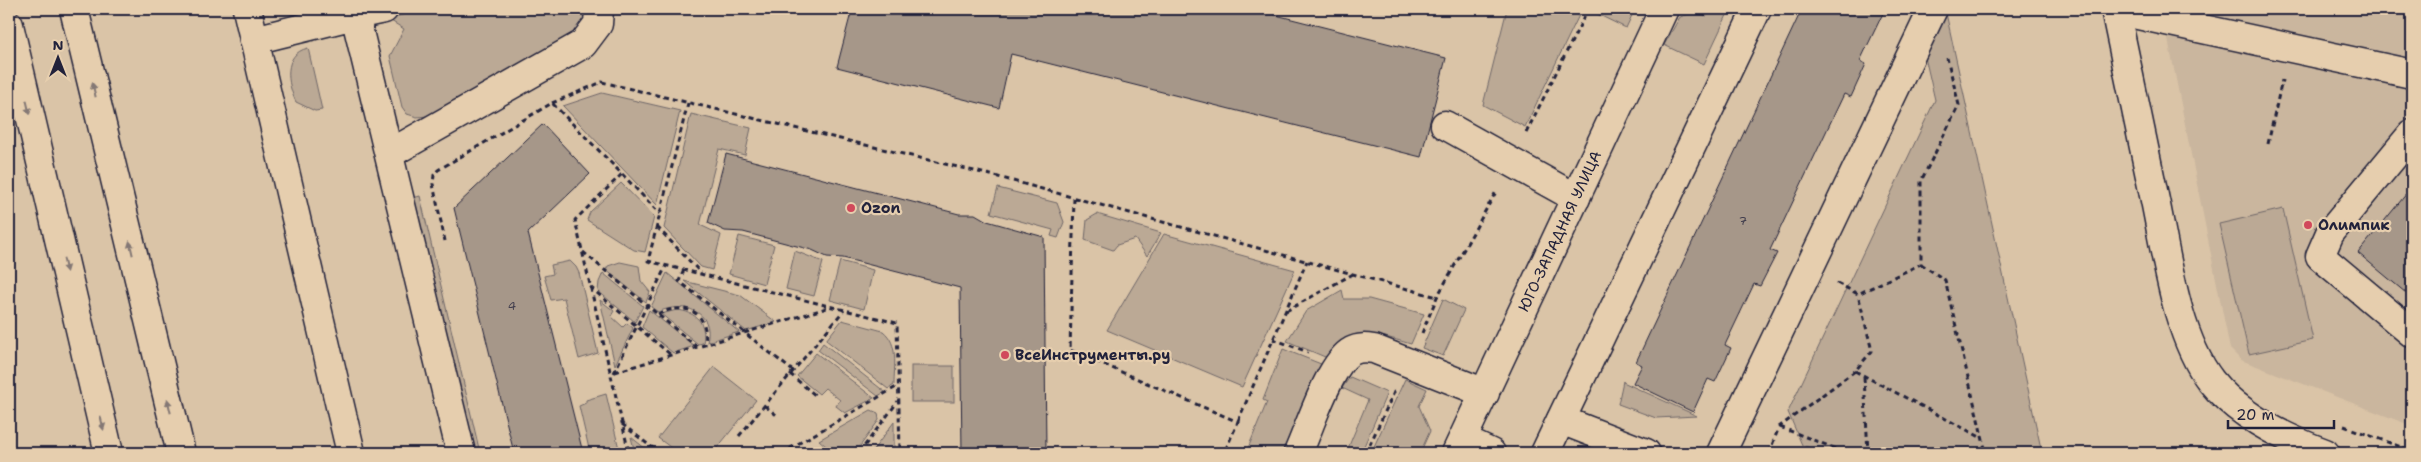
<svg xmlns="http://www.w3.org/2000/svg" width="2421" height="462" font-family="'Shantell Sans',sans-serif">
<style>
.built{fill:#cab69e}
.green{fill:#bba995;stroke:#6e6668}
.building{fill:#a69789;stroke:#22223b}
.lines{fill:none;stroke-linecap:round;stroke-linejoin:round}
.minor-casing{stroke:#22223b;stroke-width:31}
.highway-casing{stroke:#22223b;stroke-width:31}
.path{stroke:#22223b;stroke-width:3;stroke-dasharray:5 4;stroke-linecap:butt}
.minor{stroke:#e6ceae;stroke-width:28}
.highway{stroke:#e6ceae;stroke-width:28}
.oneway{fill:#847874}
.poi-dot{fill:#d1495b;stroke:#e6ceae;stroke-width:2}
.labels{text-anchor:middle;stroke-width:4.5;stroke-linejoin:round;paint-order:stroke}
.number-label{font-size:12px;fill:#433f4e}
.poi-label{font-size:15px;font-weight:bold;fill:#22223b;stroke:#e6ceae;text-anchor:start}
.street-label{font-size:15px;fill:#22223b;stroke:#e6ceae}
</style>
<rect width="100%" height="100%" fill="#dac4a7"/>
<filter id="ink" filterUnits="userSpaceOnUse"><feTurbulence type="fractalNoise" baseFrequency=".02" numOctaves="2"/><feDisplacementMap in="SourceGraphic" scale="10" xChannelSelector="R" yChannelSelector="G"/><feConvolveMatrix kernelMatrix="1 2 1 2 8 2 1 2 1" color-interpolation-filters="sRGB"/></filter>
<g filter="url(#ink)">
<path class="built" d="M2162 9H2412V426L2241 360 2230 349Z"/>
<g class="green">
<path d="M284 9H337C320 13 297 23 284 9Z"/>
<path d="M426 9H591L580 34 428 116 417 117 407 114 402 107 390 56 404 29 391 21 394 17Z"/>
<path d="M1507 9H1582L1525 127 1483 105Z"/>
<path d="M1594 9H1635L1626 28 1593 12Z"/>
<path d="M1711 9H1719L1728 13 1704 64 1664 45 1680 17 1695 12 1707 16Z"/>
<path d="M1946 13 2042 453H1823L1802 445 1788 412 1935 100 1925 57Z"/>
<path d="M308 48 322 110 315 111 296 102C287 84 282 54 308 48Z"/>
<path d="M602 93 680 111 657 205 563 106Z"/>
<path d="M691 114 751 128 745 155 719 149 700 225 721 235 712 270 701 267 664 228Z"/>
<path d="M621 183 654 217 645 252 634 250 587 220 590 212Z"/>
<path d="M998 188 1057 203 1064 222 1058 238 1051 236 1053 230 991 213Z"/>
<path d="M420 196 480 453H472L413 198Z"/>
<path d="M2283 209 2313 340 2249 354 2219 224Z"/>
<path d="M1097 214 1161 233 1147 256 1135 239 1117 245 1113 250 1085 240 1087 220Z"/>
<path d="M1164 234 1295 270 1242 387 1107 330Z"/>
<path d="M739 236 774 245 764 284 729 274Z"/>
<path d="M795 251 823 262 814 296 786 289Z"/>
<path d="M570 261 576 267 579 273 598 353 579 359 564 298 551 300 544 276 553 274 551 265Z"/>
<path d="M840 261 873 270 864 309 830 300Z"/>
<path d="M620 262 639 266 641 281 650 292 646 302 606 270 608 266Z"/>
<path d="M603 273 643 306 635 322 598 291 599 282Z"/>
<path d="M667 273 739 332 707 342C715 310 682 301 658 312L651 307Z"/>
<path d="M684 281 740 295 776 322 746 331Z"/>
<path d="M1342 290 1344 299H1369L1424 314 1411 344C1393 339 1368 330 1349 337 1340 341 1332 350 1325 357L1287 341 1306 311Z"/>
<path d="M1443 299 1464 310 1443 356 1422 348Z"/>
<path d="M600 300 614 311 611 316 623 327 627 323 633 328 615 365Z"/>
<path d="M649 310 694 346 673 353 642 327Z"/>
<path d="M677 310C696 312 707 323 703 343L698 344 661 314Z"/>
<path d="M842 320 883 331C899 344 894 366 894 385L888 389 826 340Z"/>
<path d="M823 343 885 392 878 396 818 350Z"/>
<path d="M1283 349 1321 364 1282 453H1246L1267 402 1263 400Z"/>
<path d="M816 353 874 398 845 413 836 406 840 400 825 388 819 394 797 376Z"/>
<rect x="911" y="366" width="43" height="36"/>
<path d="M714 367 756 400 713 453H678L658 438Z"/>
<path d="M1350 377 1387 393 1361 453H1346L1368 400 1342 388Z"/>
<path d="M1405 379 1427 389 1419 406 1430 431 1420 453H1371Z"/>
<path d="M1623 381V382L1697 416 1656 418 1618 404Z"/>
<path d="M606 394 620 453H590L579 406 586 403V400Z"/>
<path d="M871 410 878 413 879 420 855 453H834L819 440Z"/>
<path d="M894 422V453H871Z"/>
<path d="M631 437 651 453H635Z"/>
</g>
<g class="building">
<path d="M852 9H1252L1446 58 1421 157 1011 54 999 108 837 67Z"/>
<path d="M1802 9H1885L1860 61 1866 64 1851 97 1844 94 1770 250 1777 253 1760 286 1754 284 1725 345 1731 348 1715 382 1708 379 1693 412 1633 383 1642 365 1636 362Z"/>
<path d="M543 124 590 174 528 233 583 453H514L454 208Z"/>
<path d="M726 154 959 214H975L987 221 1044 237 1046 453H962L960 288 843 258 827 257 812 250 743 232 725 231 708 223Z"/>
<path d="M2412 187V298L2358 253Z"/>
</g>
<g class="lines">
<defs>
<g id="minor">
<path d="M247 9 351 453"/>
<path d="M2115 9C2129 74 2142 140 2156 205 2167 259 2177 337 2211 381 2239 416 2284 438 2325 453"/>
<path d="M2115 10 2412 74"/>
<path d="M355 15 384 9"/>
<path d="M254 40 355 15 461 453"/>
<path d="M1445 125 1576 198"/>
<path d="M2412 134 2330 233 2320 256 2412 333"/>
<path d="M389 154 583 44 598 24 599 9"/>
<path d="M1561 420 1646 453"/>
<path d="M1463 440 1491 453"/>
<path d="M1298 453C1309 429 1330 362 1352 351 1359 347 1367 348 1374 349L1485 393"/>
<path id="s1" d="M1456 453 1664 9"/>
<path d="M1545 453 1757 9"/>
<path d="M1721 453 1933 9"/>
</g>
<g id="highway">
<path d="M74 9 181 453"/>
<path d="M9 25 109 453"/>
</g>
</defs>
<use href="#minor" class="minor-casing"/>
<use href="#highway" class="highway-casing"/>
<g class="path">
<path d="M552 103 602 82 991 175 1437 297"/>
<path d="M688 103 648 261 897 323 900 453"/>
<path d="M1526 133 1588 9"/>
<path d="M2268 144 2282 80"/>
<path d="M622 174 660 214"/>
<path d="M1074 198 1070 350 1238 422 1224 453"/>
<path d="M657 227 701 273"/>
<path d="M445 241 433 184 434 175 438 170 552 103 622 174 575 220 629 453"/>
<path d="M583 252 697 347"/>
<path d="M1921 264 1945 280 1986 453"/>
<path d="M684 270 679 281 793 371"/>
<path d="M1837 283 1858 294 1921 264V181L1959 105 1947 58"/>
<path d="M590 287 671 355"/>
<path d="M1286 311 1353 274"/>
<path d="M658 314C686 301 710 312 705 345"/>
<path d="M1422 333 1437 297 1497 190"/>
<path d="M1273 339 1308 352"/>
<path d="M1855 371 1982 438"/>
<path d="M615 372 830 307"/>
<path d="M614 373 666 266"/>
<path d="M790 374 816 396"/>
<path d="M1864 377 1868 453"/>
<path d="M765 406 779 417"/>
<path d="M1238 421 1307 261"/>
<path d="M622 424 659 453"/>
<path d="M2344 426 2412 451"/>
<path d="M1780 427 1847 453"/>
<path d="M739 436 844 310"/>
<path d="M782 453 898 386"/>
<path d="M859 453 899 400"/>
<path d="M1366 453 1395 390"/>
<path d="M1769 453 1779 427 1855 371 1872 351 1858 294"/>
</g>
<use href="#minor" class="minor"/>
<use href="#highway" class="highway"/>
</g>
<defs><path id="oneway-solid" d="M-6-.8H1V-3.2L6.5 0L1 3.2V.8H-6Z" transform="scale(1.25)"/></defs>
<g class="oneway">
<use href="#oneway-solid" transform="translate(94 90) rotate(-103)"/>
<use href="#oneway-solid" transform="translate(28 107) rotate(77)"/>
<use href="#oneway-solid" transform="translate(131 248) rotate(-103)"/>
<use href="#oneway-solid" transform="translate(65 265) rotate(77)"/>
<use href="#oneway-solid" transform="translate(169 406) rotate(-103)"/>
<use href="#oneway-solid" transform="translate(102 423) rotate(77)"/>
</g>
</g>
<g class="poi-dot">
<circle cx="851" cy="208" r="5"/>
<circle cx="2308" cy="225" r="5"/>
<circle cx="1005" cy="355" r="5"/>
</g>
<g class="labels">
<g class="number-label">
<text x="1743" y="225">7</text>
<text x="512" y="310">4</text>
</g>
<g class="poi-label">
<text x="861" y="213">Ozon</text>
<text x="2318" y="230">Олимпик</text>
<text x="1015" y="360">ВсеИнструменты.ру</text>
</g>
<g class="street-label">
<text dy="5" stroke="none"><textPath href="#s1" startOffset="245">ЮГО-ЗАПАДНАЯ УЛИЦА</textPath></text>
</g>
</g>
<rect width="2421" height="462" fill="none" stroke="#e6ceae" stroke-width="30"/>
<rect x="15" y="15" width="2391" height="432" fill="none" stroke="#22223b" stroke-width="2" filter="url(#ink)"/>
<g transform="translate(58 58)" stroke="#e6ceae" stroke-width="4" paint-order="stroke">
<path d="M0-4L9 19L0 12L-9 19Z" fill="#22223b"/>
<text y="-8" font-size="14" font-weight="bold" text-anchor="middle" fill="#22223b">N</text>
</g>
<path d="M2228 420v8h106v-8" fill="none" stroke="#22223b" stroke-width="2.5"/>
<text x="2236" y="420" font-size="15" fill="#22223b" stroke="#e6ceae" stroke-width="4" paint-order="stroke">20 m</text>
</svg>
